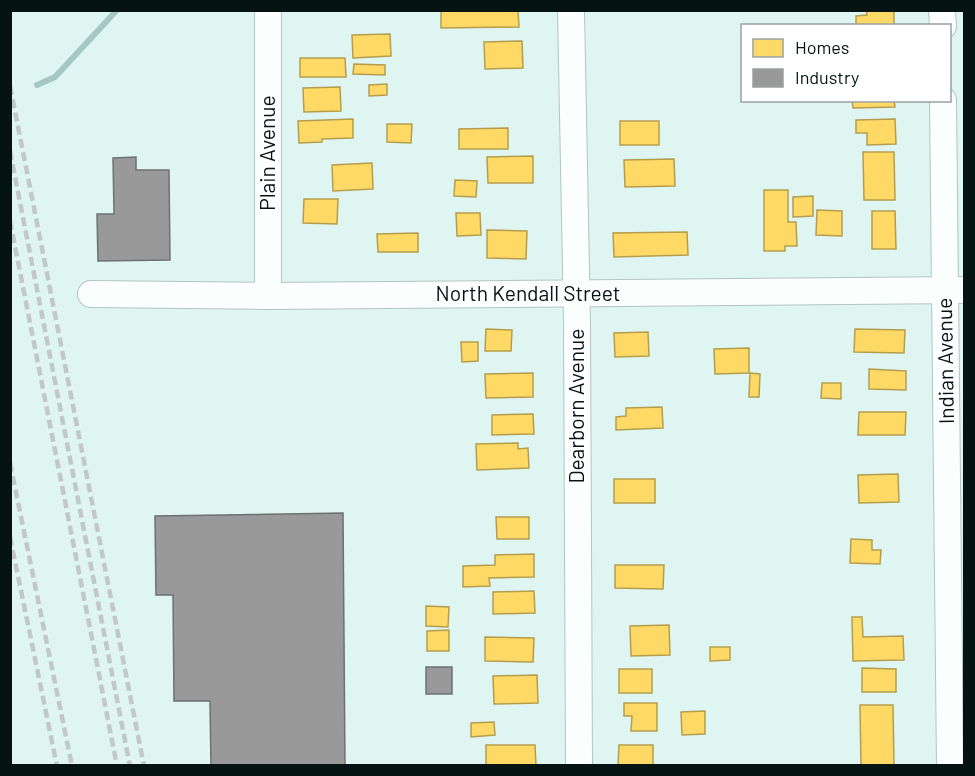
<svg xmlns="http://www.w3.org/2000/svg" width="975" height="776" font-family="Barlow,sans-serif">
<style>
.homes{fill:#ffd966;stroke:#b49e4d;stroke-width:1.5}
.industry{fill:#999;stroke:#6d7170;stroke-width:1.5}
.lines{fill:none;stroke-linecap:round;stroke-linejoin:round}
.stream{stroke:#a6c8c3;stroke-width:6}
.minor-casing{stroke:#b3c5c2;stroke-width:28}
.minor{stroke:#fafefd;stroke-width:26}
.rail{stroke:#c2c8c8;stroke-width:4.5;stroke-dasharray:9 4.5;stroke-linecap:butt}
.labels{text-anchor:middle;stroke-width:6;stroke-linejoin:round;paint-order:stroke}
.street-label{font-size:21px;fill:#051312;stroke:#fff}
</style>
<rect width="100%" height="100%" fill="#dff5f2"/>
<g class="homes">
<path d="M441 10H518L519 27 441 28Z"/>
<path d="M866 10H894V26H856V16L867 15Z"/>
<path d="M390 34 391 56 353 58 352 35Z"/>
<path d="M522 41 523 68 485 69 484 42Z"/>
<path d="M300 58H345L346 77H300Z"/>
<path d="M354 64 385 65V75L353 74Z"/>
<path d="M387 84V95L369 96V85Z"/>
<path d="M340 87 341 111 304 112 303 88Z"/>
<path d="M852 100H894L895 107 853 108Z"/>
<path d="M353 119V138L322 139V142L299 143 298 121Z"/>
<path d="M895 119 896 144 867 145V133H856V120Z"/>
<rect x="620" y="121" width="39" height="24"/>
<path d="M387 124H412L411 143 387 142Z"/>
<path d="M508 128V149H459V129Z"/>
<path d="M863 152H894L895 200H864Z"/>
<path d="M533 156V183H488L487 157Z"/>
<path d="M674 159 675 186 625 187 624 160Z"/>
<path d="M372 163 373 189 333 191 332 165Z"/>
<path d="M455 180 477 181 476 197 454 196Z"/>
<path d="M764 190H788V222H796L797 246H785V251H764Z"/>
<path d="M813 196V216L793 217V197Z"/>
<path d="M304 199H338L337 224 303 223Z"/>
<path d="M817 210 842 211V236L816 235Z"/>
<path d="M872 211H895L896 249H872Z"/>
<path d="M456 213H480L481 235 457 236Z"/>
<path d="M487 230 527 231 526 259 487 258Z"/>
<path d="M687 232 688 255 614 257 613 233Z"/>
<path d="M418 233V252H378L377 234Z"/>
<path d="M486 329 512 330 511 351H485Z"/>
<path d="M855 329 905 330 904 353 854 352Z"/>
<path d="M648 332 649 356 615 357 614 333Z"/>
<path d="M461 342H478V361L462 362Z"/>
<path d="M749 348V373L715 374 714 349Z"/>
<path d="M869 369 906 371V390L869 389Z"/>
<path d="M533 373V397L486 398 485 374Z"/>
<path d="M750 373 760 374 759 397H749Z"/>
<path d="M822 383H841V399L821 398Z"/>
<path d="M662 407 663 428 616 430V417L626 416V408Z"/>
<path d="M859 412H906L905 435H858Z"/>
<path d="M533 414 534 434 492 435V415Z"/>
<path d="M518 443V449L528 448 529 468 477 470 476 444Z"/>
<path d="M898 474 899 502 859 503 858 475Z"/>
<rect x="614" y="479" width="41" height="24"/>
<path d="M496 517H529V539H497Z"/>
<path d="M851 539 872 540V550H881L880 564 850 563Z"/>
<path d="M534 554V577L489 578 490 586 463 587V566L495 565V555Z"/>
<path d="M615 565H664L663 589 615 588Z"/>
<path d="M534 591 535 613 493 614V592Z"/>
<path d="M426 606 449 607 448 627 426 626Z"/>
<path d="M852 617H862L863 637 903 636 904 660 853 661Z"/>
<path d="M669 625 670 655 631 656 630 626Z"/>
<path d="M449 630V651H427V631Z"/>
<path d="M485 637 534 638 533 662 485 661Z"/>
<path d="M710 647H730V660L710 661Z"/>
<path d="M862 668 896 669V692H862Z"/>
<rect x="619" y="669" width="33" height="24"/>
<path d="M537 675 538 703 494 704 493 676Z"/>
<path d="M624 703H657V731H631L632 716H624Z"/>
<path d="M860 705H893L894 766H861Z"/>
<path d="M705 711V734L682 735 681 712Z"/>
<path d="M494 722 495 735 471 737V723Z"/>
<path d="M486 745H535L536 766H486Z"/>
<path d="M619 745H653V766H618Z"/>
</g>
<g class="industry">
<path d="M136 157V170H169L170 260 98 261 97 214H114L113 158Z"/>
<path d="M343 513 345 766H211L210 701H174L173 595H156L155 516Z"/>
<rect x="426" y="667" width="26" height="27"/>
</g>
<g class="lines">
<path class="stream" d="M37 85 55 77 117 10"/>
<defs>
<g id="minor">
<path d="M571 10 577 322 579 766"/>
<path d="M942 10 943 26"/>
<path d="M943 100 950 766"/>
<path d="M91 294 268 296 964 290"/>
<path d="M268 296V10"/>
</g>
</defs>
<use href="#minor" class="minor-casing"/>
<use href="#minor" class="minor"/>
<g class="rail">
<path d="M10 86 144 766"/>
<path d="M10 151 130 766"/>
<path d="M10 221 117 766"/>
<path d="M10 463 72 766"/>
<path d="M10 537 57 766"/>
</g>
</g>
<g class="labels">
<g class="street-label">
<text transform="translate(268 153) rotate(-90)" y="7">Plain Avenue</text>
<text x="528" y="301">North Kendall Street</text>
<text transform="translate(946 361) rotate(-91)" y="7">Indian Avenue</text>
<text transform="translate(577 406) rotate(-90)" y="7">Dearborn Avenue</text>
</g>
</g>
<rect width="975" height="776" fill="none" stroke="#051312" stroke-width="24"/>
<rect x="741" y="24" width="210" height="78" fill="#ffffff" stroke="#9ba1a0" stroke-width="1.5"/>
<rect x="753" y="39" width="30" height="18" fill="#ffd966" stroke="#9ba1a0" stroke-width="1.5"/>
<text x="795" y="54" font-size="18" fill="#051312">Homes</text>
<rect x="753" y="69" width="30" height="18" fill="#999999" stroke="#9ba1a0" stroke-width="1.5"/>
<text x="795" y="84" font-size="18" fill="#051312">Industry</text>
</svg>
